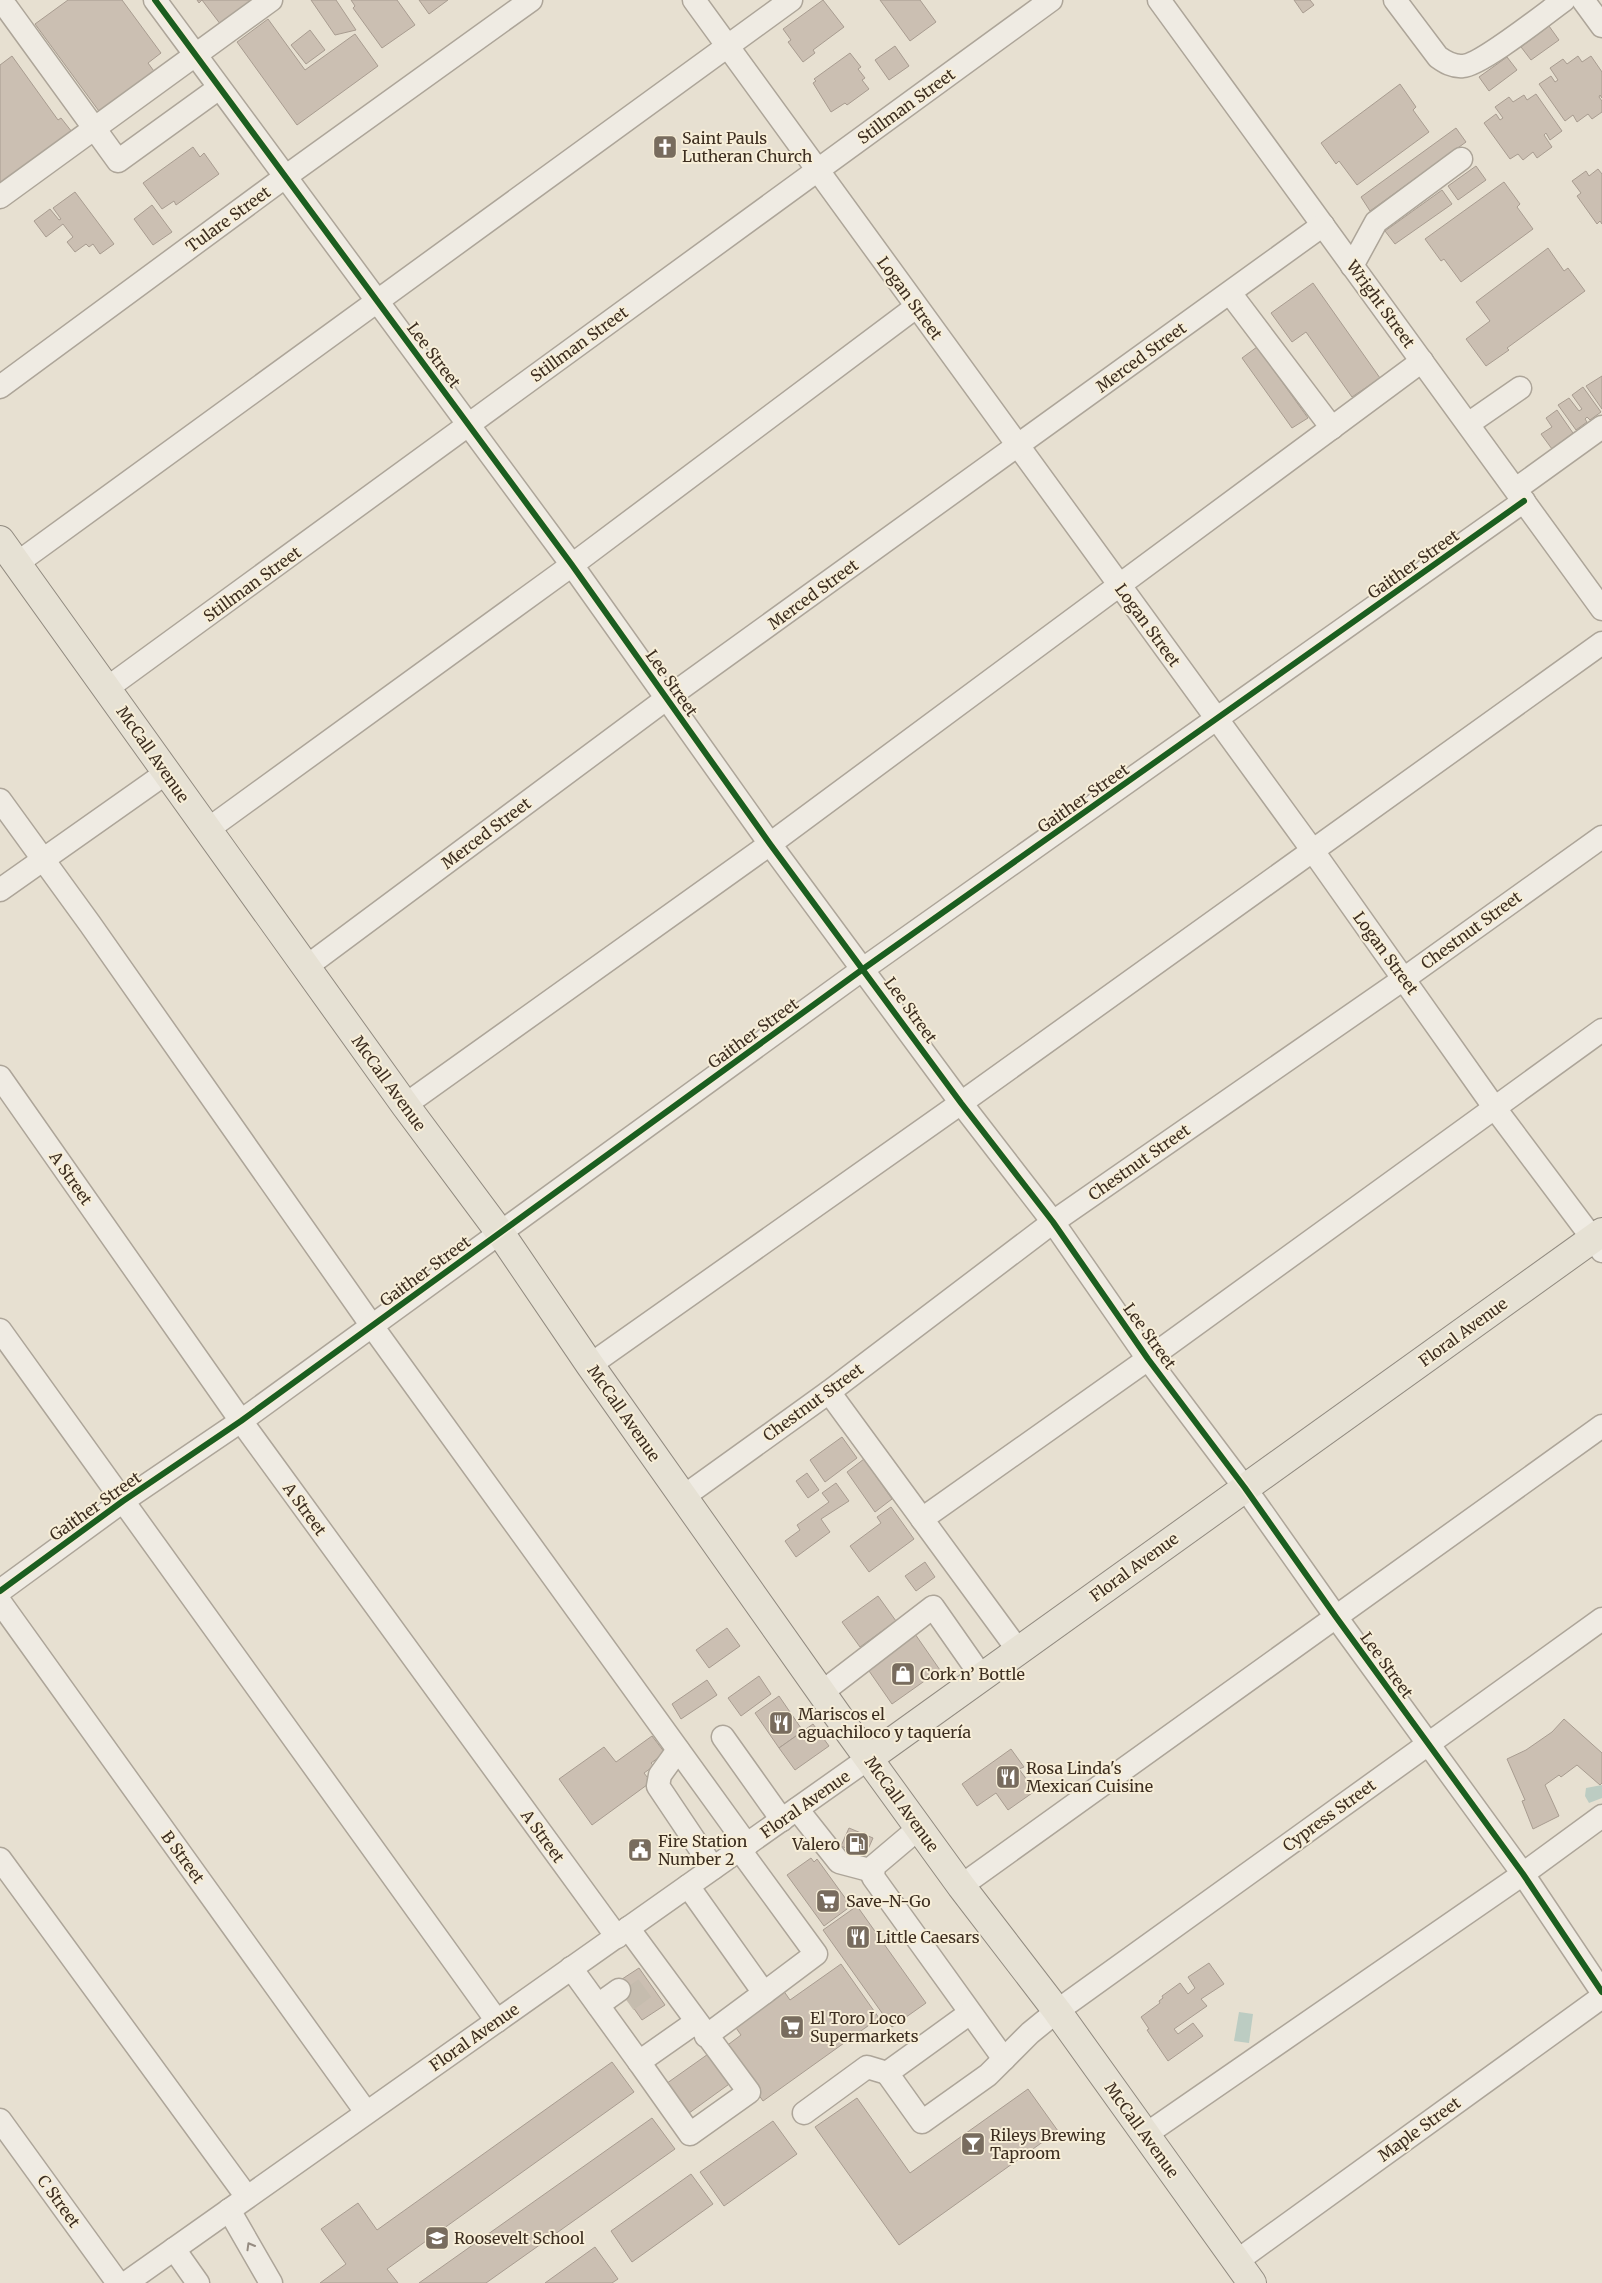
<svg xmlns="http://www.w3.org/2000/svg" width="1602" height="2283" font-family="Merriweather,serif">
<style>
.water{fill:#bcccc2}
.building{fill:#cbbfb2;stroke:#a89c90}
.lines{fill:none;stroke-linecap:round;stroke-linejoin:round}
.minor-tunnel{stroke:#c5bcae;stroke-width:22;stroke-dasharray:22 11;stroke-linecap:butt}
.minor-casing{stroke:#ada599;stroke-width:25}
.major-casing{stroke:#928b80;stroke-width:30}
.minor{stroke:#efebe3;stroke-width:22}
.major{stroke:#e6e1d4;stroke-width:28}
.cycleway-casing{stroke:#f7eed8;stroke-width:9}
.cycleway{stroke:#1b5e20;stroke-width:6}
.oneway{stroke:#968c82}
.labels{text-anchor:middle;stroke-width:4;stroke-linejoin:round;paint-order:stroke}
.street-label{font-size:16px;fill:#3d2e20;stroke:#f7eed8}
.poi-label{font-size:16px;fill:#3d2e20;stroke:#f7eed8;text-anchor:start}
</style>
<rect width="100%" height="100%" fill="#e7e0d1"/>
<g class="water">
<path d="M1602 1785V1798L1589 1803 1585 1796 1586 1788Z"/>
<path d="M1239 2012 1253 2014 1249 2043 1234 2041Z"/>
</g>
<g class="building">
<path d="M68 0H122L161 53 148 63 159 78 104 118 35 24Z"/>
<path d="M197 0H255L221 25 202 0 199 3Z"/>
<path d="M311 0H336L356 30 335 35Z"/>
<path d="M351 0H397L415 25 382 48 353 8 355 6Z"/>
<path d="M419 0H448L429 14Z"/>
<path d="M823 0 844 27 813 50 815 53 803 62 788 42 791 40 783 29Z"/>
<path d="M880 0H920L936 22 910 41Z"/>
<path d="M1294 0H1310L1314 5 1303 13Z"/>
<path d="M268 19 305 70 355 34 378 66 297 125 237 42Z"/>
<path d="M1549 26 1559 40 1531 60 1521 47Z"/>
<path d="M310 30 325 50 306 64 291 45Z"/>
<path d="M895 46 909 66 889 80 875 60Z"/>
<path d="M850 53 861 67 858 69 865 78 862 80 869 89 847 105 845 103 831 112 813 83 816 81 814 79Z"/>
<path d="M12 56 58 120 61 118 72 132 0 187V65Z"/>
<path d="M1578 56 1582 62 1591 56 1602 72V98L1600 95 1599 97 1602 101V112L1592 119 1588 114 1577 122 1573 115 1565 121 1539 84 1551 76 1555 82 1558 80 1550 68 1563 59 1567 64Z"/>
<path d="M1507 57 1517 70 1489 91 1479 77Z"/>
<path d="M1400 84 1416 107 1413 110 1429 132 1357 185 1339 161 1336 164 1321 143Z"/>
<path d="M1536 94 1562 131 1550 140 1546 133 1544 135 1552 147 1537 158 1533 152 1523 160 1518 154 1510 159 1484 123 1496 114 1500 120 1503 118 1495 107 1509 97 1513 102 1524 95 1527 100Z"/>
<path d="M1456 128 1466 142 1370 211 1361 197Z"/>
<path d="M193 147 200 157 204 153 219 174 176 205 174 201 162 209 143 183Z"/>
<path d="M1476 166 1486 180 1458 200 1448 186Z"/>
<path d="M1598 169 1602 174V224L1600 221 1597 224 1577 196 1581 193 1572 181 1586 171 1589 176Z"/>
<path d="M1504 182 1520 204 1517 207 1533 229 1461 282 1444 259 1441 261 1425 239Z"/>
<path d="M1442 190 1452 204 1395 244 1385 231Z"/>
<path d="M75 192 114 244 100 254 93 244 89 247 86 244 75 252 67 242 73 237 63 224 46 237 34 221 50 209 59 220 61 219 53 208Z"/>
<path d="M152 205 172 232 153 245 134 219Z"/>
<path d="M1548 248 1564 271 1568 268 1585 291 1507 348 1509 350 1486 366 1466 339 1490 321 1476 302Z"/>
<path d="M1313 283 1380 378 1352 397 1306 332 1292 342 1271 313Z"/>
<path d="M1257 347 1308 418 1292 428 1242 358Z"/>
<path d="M1602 376V409L1586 386Z"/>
<path d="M1583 387 1601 412 1590 420 1587 417 1585 419 1587 422 1576 430 1558 405 1569 398 1579 411 1582 409 1572 395Z"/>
<path d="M1557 410 1573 433 1552 449 1541 434 1552 427 1546 418Z"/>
<path d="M842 1437 857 1458 825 1482 810 1460Z"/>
<path d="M864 1459 892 1499 875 1512 847 1472Z"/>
<path d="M807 1473 819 1490 808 1498 796 1481Z"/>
<path d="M836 1483 849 1501 821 1519 830 1532 796 1557 785 1541 800 1530 797 1525 829 1502 822 1493Z"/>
<path d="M891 1507 914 1539 869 1572 850 1546 881 1523 877 1517Z"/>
<path d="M925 1562 935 1577 916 1591 905 1576Z"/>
<path d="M878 1596 896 1621 860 1647 842 1622Z"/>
<path d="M727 1628 740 1646 709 1668 696 1650Z"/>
<path d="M915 1634 940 1670 892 1704 867 1668Z"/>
<path d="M759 1676 771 1694 741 1716 728 1698Z"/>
<path d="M707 1680 717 1695 681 1719 672 1704Z"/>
<path d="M779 1696 803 1731 779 1748 755 1713Z"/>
<path d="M1564 1719 1602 1753V1783L1600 1785 1577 1765 1561 1777 1559 1775 1545 1785 1559 1816 1533 1829 1522 1801 1525 1800 1507 1759 1526 1750 1552 1732Z"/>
<path d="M813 1724 829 1746 795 1770 779 1748Z"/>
<path d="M652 1736 665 1753 651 1763 654 1766 644 1773 651 1782 592 1825 559 1779 604 1747 616 1762Z"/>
<path d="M1011 1749 1024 1767 1019 1769 1035 1791 1008 1810 996 1793 977 1806 962 1784Z"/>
<path d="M849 1828 873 1838 865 1856 841 1846Z"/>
<path d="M811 1858 814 1862 817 1859 851 1906 824 1926 787 1875Z"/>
<path d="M857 1906 926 2003 892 2027 823 1930Z"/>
<path d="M1209 1963 1224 1984 1201 1999 1207 2006 1174 2029 1178 2034 1193 2023 1203 2036 1168 2061 1147 2030 1149 2029 1141 2017 1160 2003 1159 2001 1163 1998 1162 1996 1180 1983 1188 1994 1195 1988 1188 1977Z"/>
<path d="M841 1964 879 2018 763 2101 725 2047 741 2035 734 2025 783 1990 790 2000Z"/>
<path d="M639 1968 665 2005 642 2020 616 1983Z"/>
<path d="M711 2052 732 2082 685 2116 663 2086Z"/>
<path d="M612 2062 634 2092 387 2269 398 2283H320L346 2264 321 2229 358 2203 377 2230Z"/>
<path d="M1028 2089 1058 2131 899 2245 815 2127 857 2098 910 2173Z"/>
<path d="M652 2118 675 2149 486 2283H419Z"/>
<path d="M773 2121 797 2154 724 2206 700 2172Z"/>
<path d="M691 2174 713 2204 632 2262 611 2231Z"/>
<path d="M595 2247 618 2279 612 2283H545Z"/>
</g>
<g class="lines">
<path class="minor-tunnel" d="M627 2001 652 1983"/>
<defs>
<g id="minor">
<path d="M155 0 572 565 770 844 961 1103 1053 1222 1148 1359 1245 1488 1336 1617 1523 1874 1602 1992"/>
<path d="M694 0 1313 851 1494 1107 1602 1251"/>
<path d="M1159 0 1602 609"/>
<path d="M1395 0 1438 57C1445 62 1453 67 1463 66 1481 65 1546 13 1564 0"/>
<path d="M1583 0 1602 26"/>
<path d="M7 8 118 161 219 88"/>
<path d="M0 197 271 0"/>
<path d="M1352 266 1376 222 1461 159"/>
<path d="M1230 293 1332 428"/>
<path d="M0 387 285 177 531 0"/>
<path d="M1468 424 1520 388"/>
<path d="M1516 489 1602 427"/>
<path d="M16 564 791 0"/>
<path d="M106 689 1051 0"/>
<path d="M0 800 90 924 372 1326 747 1845"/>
<path d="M207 830 572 565 916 307"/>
<path d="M0 890 166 773"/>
<path d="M306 967 666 699 1323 225"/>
<path d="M0 1077 241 1421 617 1937"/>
<path d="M405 1105 770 844 1422 361"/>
<path d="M0 1330 497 2021"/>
<path d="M590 1365 961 1103 1602 643"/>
<path d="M829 1392 922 1519"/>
<path d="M683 1497 829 1392 1053 1222 1405 978 1602 837"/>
<path d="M0 1591 123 1501 241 1421 863 969 1524 501"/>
<path d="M0 1602 366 2112"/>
<path d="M1018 1650 922 1519 1148 1359 1602 1030"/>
<path d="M821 1693 933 1607 982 1677"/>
<path d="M723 1737 782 1820"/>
<path d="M678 1750 660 1775 658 1786 713 1868"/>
<path d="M797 1809 839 1862 873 1871"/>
<path d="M919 1828 874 1866 873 1877 1004 2059"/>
<path d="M740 1850 816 1954 764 1993"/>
<path d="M0 1859 247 2197"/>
<path d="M688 1886 764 1993 706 2036"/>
<path d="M961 1886 1602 1426"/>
<path d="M628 1928 749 2092 690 2134 639 2062"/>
<path d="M571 1968 639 2062 696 2022"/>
<path d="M598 2005 619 1990"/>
<path d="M970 2013 887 2073 922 2122 988 2075 1030 2033 1057 2011 1602 1619"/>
<path d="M804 2113 867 2067 887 2073"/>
<path d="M0 2120 118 2283"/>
<path d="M1145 2135 1523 1874 1602 1816"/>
<path d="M229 2210 271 2283"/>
<path d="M174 2249 198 2283"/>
<path d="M1237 2261 1602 1997"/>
<path d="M126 2283 869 1758"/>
</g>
<g id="major">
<path d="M0 540 405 1105 501 1234 590 1365 850 1733 961 1886 1057 2011 1252 2283"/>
<path d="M869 1758 1602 1232"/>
</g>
</defs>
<use href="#minor" class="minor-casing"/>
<use href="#major" class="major-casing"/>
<use href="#minor" class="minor"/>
<use href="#major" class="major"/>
<defs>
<g id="cycleway">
<path d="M155 0 572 565 770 844 961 1103 1053 1222 1148 1359 1245 1488 1336 1617 1523 1874 1602 1992"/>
<path d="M0 1591 123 1501 241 1421 863 969 1524 501"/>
</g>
</defs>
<use href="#cycleway" class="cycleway-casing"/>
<use href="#cycleway" class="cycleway"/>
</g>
<defs><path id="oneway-chevron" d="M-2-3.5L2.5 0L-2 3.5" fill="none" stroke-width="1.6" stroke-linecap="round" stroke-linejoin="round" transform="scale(1.25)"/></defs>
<use class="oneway" href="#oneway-chevron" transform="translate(250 2246) rotate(-120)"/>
<defs>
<symbol id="church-square" viewBox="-11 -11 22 22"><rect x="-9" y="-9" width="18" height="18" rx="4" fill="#786c5e" stroke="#f7eed8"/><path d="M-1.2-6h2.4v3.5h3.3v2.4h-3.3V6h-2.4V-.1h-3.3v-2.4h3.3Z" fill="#fff"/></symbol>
<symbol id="shop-square" viewBox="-11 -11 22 22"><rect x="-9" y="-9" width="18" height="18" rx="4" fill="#786c5e" stroke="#f7eed8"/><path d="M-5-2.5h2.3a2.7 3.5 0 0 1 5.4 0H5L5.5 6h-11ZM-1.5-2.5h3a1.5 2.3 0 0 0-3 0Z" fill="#fff"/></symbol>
<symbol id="restaurant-square" viewBox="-11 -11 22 22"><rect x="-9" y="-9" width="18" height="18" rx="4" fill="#786c5e" stroke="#f7eed8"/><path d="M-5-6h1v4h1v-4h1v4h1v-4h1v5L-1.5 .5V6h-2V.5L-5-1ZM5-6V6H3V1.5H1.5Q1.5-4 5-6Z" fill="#fff"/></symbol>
<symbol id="fuel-square" viewBox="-11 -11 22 22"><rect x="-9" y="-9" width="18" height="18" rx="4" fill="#786c5e" stroke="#f7eed8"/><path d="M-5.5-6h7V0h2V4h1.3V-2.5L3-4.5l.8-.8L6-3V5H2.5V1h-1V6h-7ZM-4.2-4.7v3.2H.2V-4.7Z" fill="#fff"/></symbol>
<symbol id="civic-square" viewBox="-11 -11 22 22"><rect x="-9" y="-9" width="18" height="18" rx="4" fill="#786c5e" stroke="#f7eed8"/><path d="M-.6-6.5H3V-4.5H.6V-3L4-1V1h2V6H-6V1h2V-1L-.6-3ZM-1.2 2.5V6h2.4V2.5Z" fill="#fff"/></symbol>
<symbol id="supermarket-square" viewBox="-11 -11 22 22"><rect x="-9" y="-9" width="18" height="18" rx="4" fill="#786c5e" stroke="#f7eed8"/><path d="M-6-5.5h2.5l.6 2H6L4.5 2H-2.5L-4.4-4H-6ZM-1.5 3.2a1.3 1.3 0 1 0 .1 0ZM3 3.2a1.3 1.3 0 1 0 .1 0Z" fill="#fff"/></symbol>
<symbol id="bar-square" viewBox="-11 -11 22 22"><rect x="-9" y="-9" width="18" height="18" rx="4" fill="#786c5e" stroke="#f7eed8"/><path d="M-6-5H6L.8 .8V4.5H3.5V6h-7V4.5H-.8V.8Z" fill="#fff"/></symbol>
<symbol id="school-square" viewBox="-11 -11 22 22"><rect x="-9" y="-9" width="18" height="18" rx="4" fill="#786c5e" stroke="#f7eed8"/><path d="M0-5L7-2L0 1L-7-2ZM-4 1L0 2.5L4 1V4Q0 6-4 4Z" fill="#fff"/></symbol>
</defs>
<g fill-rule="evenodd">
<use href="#church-square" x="651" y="133" width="28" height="28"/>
<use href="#shop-square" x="889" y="1660" width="28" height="28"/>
<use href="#restaurant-square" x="767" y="1709" width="28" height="28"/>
<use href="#restaurant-square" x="994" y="1763" width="28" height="28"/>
<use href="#fuel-square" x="843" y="1830" width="28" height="28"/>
<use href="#civic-square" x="626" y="1836" width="28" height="28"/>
<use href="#supermarket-square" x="814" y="1887" width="28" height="28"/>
<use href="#restaurant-square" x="844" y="1923" width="28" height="28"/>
<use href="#supermarket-square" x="778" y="2013" width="28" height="28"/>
<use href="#bar-square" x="959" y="2130" width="28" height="28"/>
<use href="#school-square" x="423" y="2224" width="28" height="28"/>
</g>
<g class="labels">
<g class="street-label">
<text transform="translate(906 106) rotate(-36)" y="6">Stillman Street</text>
<text transform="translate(228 219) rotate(-36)" y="6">Tulare Street</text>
<text transform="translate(910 298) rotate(54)" y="6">Logan Street</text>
<text transform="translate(1381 304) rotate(54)" y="6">Wright Street</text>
<text transform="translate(579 344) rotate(-36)" y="6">Stillman Street</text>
<text transform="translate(434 355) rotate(53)" y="6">Lee Street</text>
<text transform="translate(1141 357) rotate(-36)" y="6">Merced Street</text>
<text transform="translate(1413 564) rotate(-35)" y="6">Gaither Street</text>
<text transform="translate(252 584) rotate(-36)" y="6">Stillman Street</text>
<text transform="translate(813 594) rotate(-36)" y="6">Merced Street</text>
<text transform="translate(1148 625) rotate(54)" y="6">Logan Street</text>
<text transform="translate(672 683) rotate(55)" y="6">Lee Street</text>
<text transform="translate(153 754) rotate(55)" y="6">McCall Avenue</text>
<text transform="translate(1083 798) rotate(-35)" y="6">Gaither Street</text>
<text transform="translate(486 833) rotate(-37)" y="6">Merced Street</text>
<text transform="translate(1471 930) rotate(-36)" y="6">Chestnut Street</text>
<text transform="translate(1386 953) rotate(54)" y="6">Logan Street</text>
<text transform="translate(911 1010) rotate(54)" y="6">Lee Street</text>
<text transform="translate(753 1033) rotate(-36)" y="6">Gaither Street</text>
<text transform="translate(389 1083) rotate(54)" y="6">McCall Avenue</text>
<text transform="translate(1139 1162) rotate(-35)" y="6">Chestnut Street</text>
<text transform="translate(71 1178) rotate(55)" y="6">A Street</text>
<text transform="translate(425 1271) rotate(-36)" y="6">Gaither Street</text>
<text transform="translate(1463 1332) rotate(-36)" y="6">Floral Avenue</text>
<text transform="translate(1150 1336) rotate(54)" y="6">Lee Street</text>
<text transform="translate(813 1402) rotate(-36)" y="6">Chestnut Street</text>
<text transform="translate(624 1413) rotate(55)" y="6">McCall Avenue</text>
<text transform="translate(95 1506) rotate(-35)" y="6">Gaither Street</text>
<text transform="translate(305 1509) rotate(54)" y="6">A Street</text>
<text transform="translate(1134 1567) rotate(-36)" y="6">Floral Avenue</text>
<text transform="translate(1387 1665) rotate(54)" y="6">Lee Street</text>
<text transform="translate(805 1804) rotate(-35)" y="6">Floral Avenue</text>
<text transform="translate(902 1804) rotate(54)" y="6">McCall Avenue</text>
<text transform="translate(1329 1815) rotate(-36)" y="6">Cypress Street</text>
<text transform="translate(543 1836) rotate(54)" y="6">A Street</text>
<text transform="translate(183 1857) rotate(54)" y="6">B Street</text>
<text transform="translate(474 2037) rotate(-35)" y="6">Floral Avenue</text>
<text transform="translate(1419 2129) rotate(-36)" y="6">Maple Street</text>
<text transform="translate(1142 2130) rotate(54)" y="6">McCall Avenue</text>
<text transform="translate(59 2201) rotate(54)" y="6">C Street</text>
</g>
<g class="poi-label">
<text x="682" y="144">Saint Pauls<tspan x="682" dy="18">Lutheran Church</tspan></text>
<text x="920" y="1680">Cork n’ Bottle</text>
<text x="798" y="1720">Mariscos el<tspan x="798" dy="18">aguachiloco y taquería</tspan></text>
<text x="1026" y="1774">Rosa Linda's<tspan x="1026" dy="18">Mexican Cuisine</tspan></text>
<text x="658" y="1847">Fire Station<tspan x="658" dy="18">Number 2</tspan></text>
<text x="840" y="1850" text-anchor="end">Valero</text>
<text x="846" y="1907">Save-N-Go</text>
<text x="876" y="1943">Little Caesars</text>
<text x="810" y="2024">El Toro Loco<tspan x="810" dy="18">Supermarkets</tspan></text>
<text x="990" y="2141">Rileys Brewing<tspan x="990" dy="18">Taproom</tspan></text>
<text x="454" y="2244">Roosevelt School</text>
</g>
</g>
</svg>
